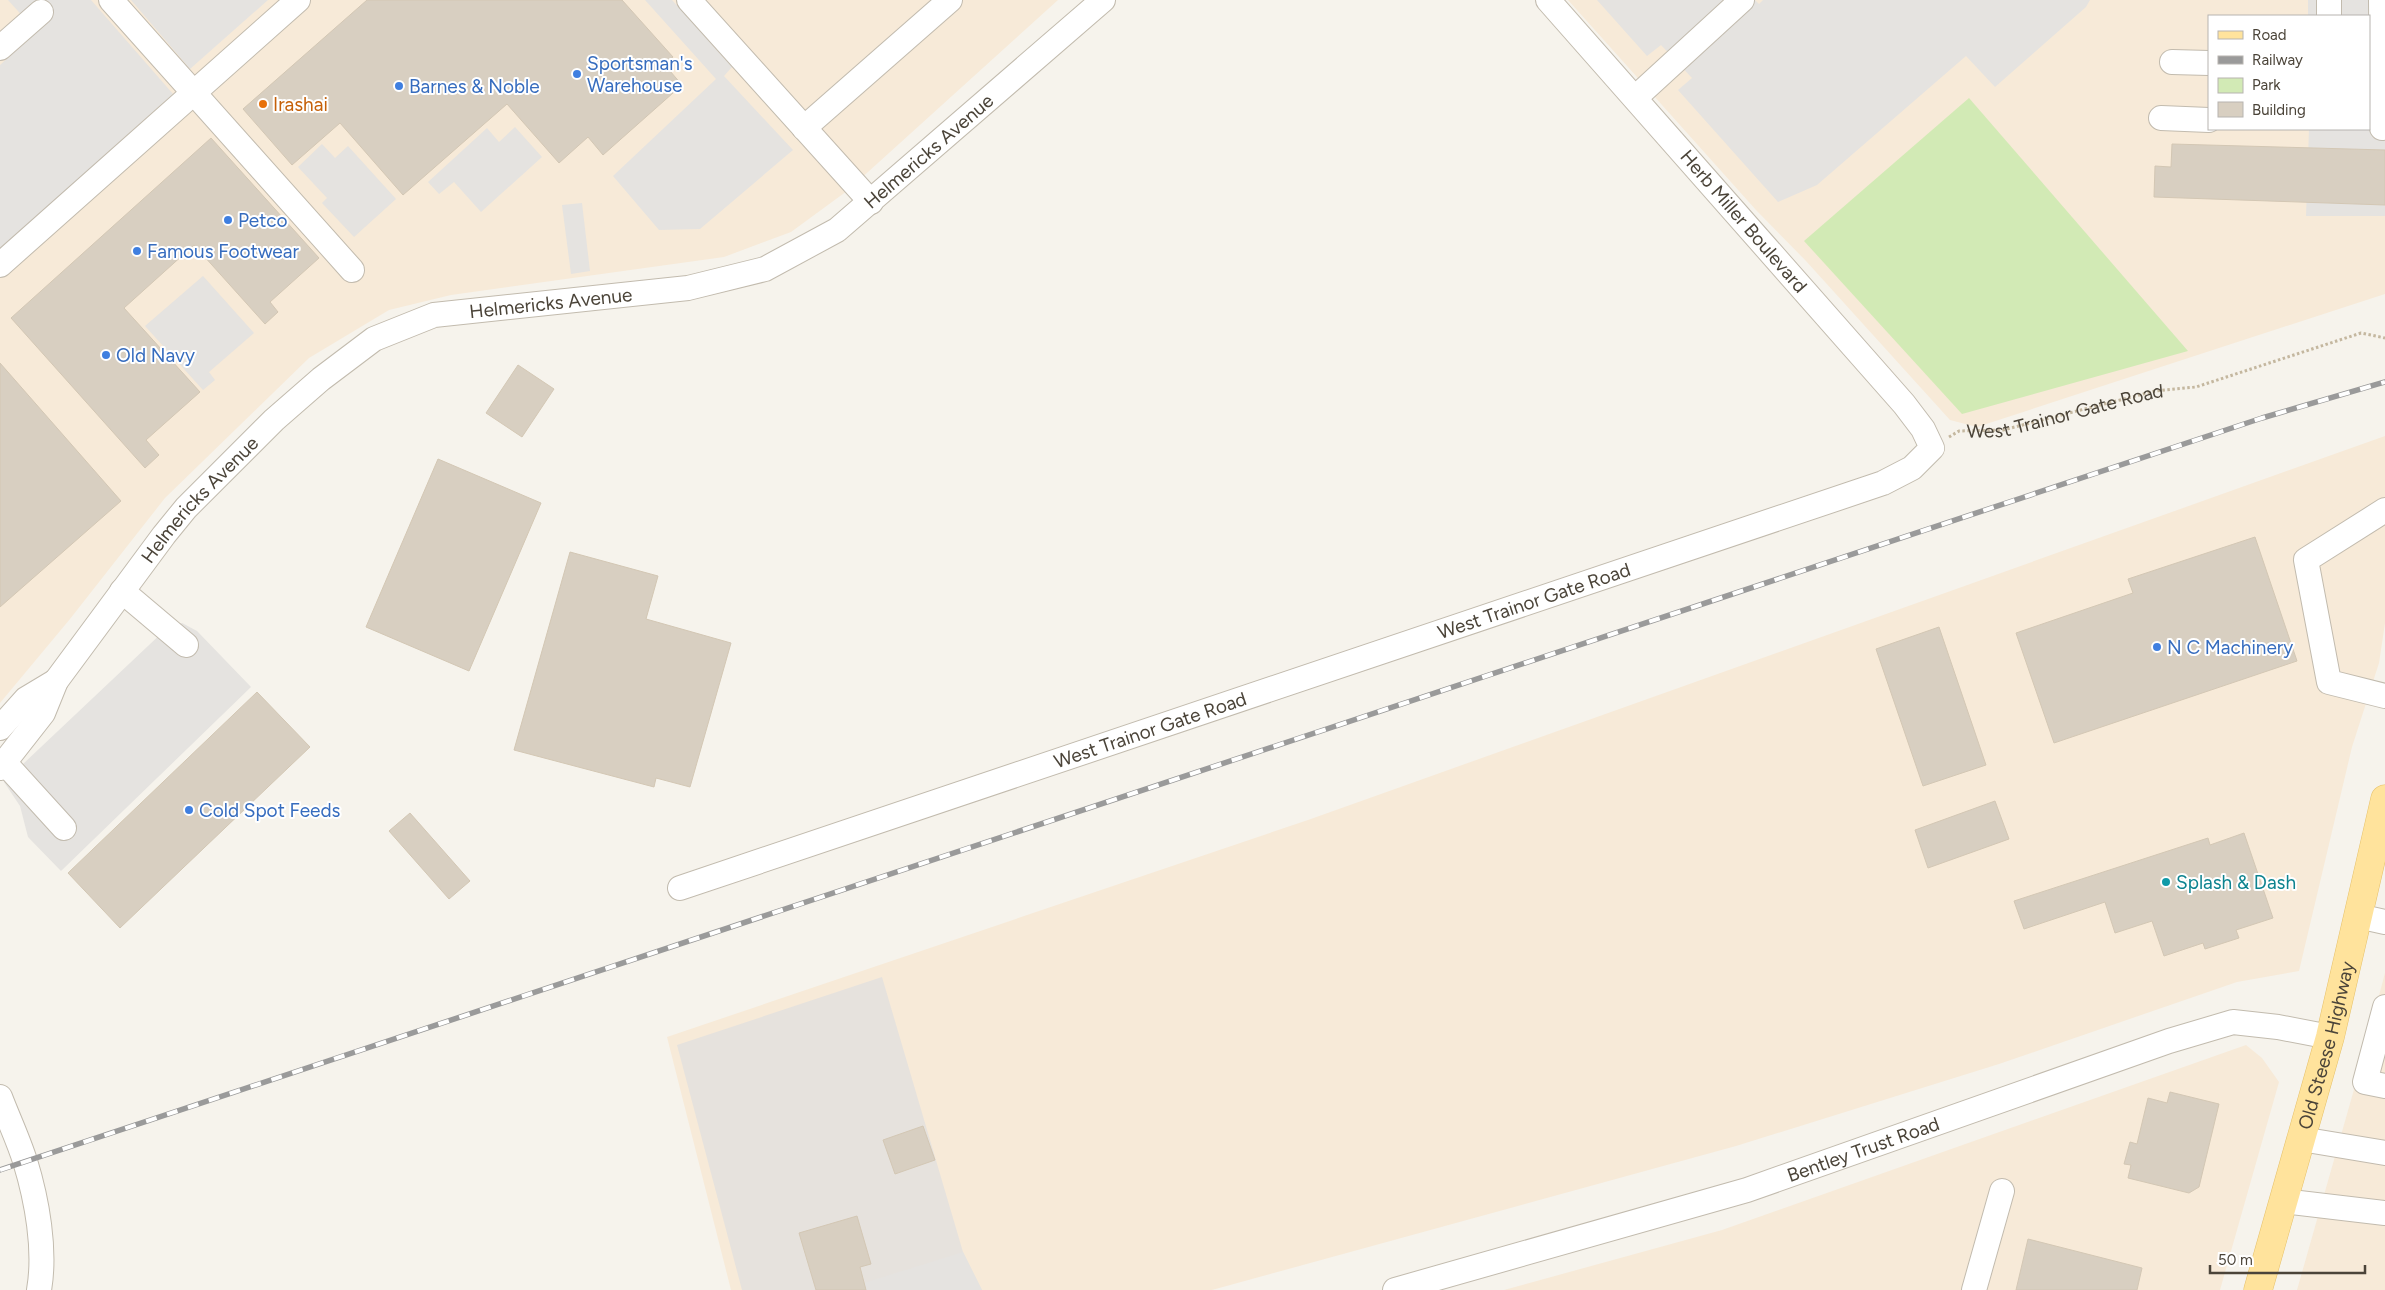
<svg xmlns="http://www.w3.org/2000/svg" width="2385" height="1290" font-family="Figtree,sans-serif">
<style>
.commercial{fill:#f7ead8;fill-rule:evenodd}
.industrial{fill:#e6e2dd}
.green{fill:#d2eab5}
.parking{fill:#e5e3e0}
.building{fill:#d8cfc1;stroke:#d3c7b4}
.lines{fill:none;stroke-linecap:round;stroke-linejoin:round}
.minor-casing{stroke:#c2bbae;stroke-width:26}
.major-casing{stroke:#e6c16a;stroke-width:29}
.path{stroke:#c4b79f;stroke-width:3;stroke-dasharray:2.5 2.5;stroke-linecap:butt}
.minor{stroke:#fff;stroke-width:24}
.major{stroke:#ffe39c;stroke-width:28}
.rail-casing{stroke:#9a9a9a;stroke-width:5.5}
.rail{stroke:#fff;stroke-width:4;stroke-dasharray:11;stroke-linecap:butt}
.shop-dot{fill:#3f7fe0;stroke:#fff;stroke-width:2}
.food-dot{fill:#e8710a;stroke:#fff;stroke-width:2}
.culture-dot{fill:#0f9aa8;stroke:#fff;stroke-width:2}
.labels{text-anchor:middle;stroke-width:4;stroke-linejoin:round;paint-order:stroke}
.shop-label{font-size:19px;fill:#366cbe;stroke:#fff;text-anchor:start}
.food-label{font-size:19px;fill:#c56008;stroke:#fff;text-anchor:start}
.street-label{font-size:19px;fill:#4b4439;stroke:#fff}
.culture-label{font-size:19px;fill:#0d838f;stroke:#fff;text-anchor:start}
</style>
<rect width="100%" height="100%" fill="#f6f3ec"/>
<g class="commercial">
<path d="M0 0H1058L847 191 791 232 724 257 451 295 389 310 309 358 165 498 70 619 0 703Z"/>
<path d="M1568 0H2385V294L1977 427 1950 420 1806 261 1756 210ZM2209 16H2369V129H2209Z"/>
<path d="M2385 436V623L2379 663 2352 747 2299 971 2237 982 1999 1064 1736 1146 1212 1290H731L667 1037 1308 820Z"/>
<path d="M2385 973V1290H2297L2355 1086Z"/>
<path d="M2246 1045 2262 1058 2279 1082 2220 1290H1504L1722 1230Z"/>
</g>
<path class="industrial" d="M882 977 963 1252 982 1290H742L677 1045Z"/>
<path class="green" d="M1969 98 2188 351 1962 414 1804 241Z"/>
<g class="parking">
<path d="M8 0H91L173 94 0 249V65L37 32Z"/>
<path d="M131 0H268L190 69Z"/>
<path d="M645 0H672L732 67 724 76 793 150 700 229 659 230 613 176 716 79Z"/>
<path d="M1597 0H1755L1759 4 1763 0H2090L2086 7 1995 87 1966 56 1817 185 1778 202 1678 90 1692 78 1661 45 1647 56Z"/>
<path d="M2308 0H2385V216H2306L2309 129H2369V16H2308Z"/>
<path d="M515 127 542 157 481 212 454 182 439 194 428 182 487 128 499 142Z"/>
<path d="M322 144 335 158 348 146 396 199 354 237 322 203 327 198 298 167Z"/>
<path d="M582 203 590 271 571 274 562 205Z"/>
<path d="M203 276 254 333 209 372 215 380 203 390 145 326Z"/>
<path d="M182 623 197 631 251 687 61 871 28 837 20 806 4 782 166 629Z"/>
<path d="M963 1252 982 1290H866L864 1283Z"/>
</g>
<g class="building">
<path d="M367 0H622L673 57 664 64 682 85 603 155 588 137 559 163 507 104 403 195 340 123 292 165 243 109Z"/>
<path d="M211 138 319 258 270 302 278 312 265 324 194 245 124 308 200 392 146 440 159 455 145 468 11 318Z"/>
<path d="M2172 144 2385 150V205L2154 197 2155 166 2171 167Z"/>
<path d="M0 363 121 501 0 607Z"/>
<path d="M518 365 554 389 522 437 486 413Z"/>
<path d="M438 459 541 503 469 671 366 627Z"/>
<path d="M2255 537 2297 661 2054 743 2016 633 2133 593 2128 579Z"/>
<path d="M570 552 658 576 646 619 731 643 690 787 656 778 654 787 514 750Z"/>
<path d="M1939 627 1986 765 1923 786 1876 649Z"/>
<path d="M257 692 310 747 120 928 68 873Z"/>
<path d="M1995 801 2009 839 1928 868 1915 830Z"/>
<path d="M410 813 470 881 449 899 389 831Z"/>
<path d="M2244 833 2273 918 2236 930 2239 938 2205 949 2203 943 2164 956 2152 921 2115 933 2105 902 2024 929 2014 901 2208 838 2210 845Z"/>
<path d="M2170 1092 2219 1104 2199 1187 2189 1193 2128 1178 2131 1165 2124 1164 2130 1142 2137 1144 2148 1098 2167 1103Z"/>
<path d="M923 1126 935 1160 895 1174 883 1140Z"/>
<path d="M857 1216 871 1264 860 1267 866 1290H816L799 1233Z"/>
<path d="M2028 1239 2142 1268 2137 1290H2016Z"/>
</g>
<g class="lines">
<defs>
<g id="minor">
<path d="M111 0 352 270"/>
<path d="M689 0 871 202"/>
<path d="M2329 0V16"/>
<path d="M2381 0 2382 128"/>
<path d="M0 48 41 12"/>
<path d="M2172 62 2209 63"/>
<path d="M1635 98 1742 0"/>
<path d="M2161 118 2209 120"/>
<path d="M804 128 950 0"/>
<path d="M0 265 298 0"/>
<path d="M2385 510 2306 560 2329 682 2385 696"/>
<path d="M122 591 186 645"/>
<path d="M0 728 26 699 56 681"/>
<path d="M4 762 64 828"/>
<path id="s2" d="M0 768 43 713 56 681 164 535 186 508 274 420 321 379 374 339 434 315 688 288 765 269 837 230 1103 0"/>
<path id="s3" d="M680 888 1883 483 1912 468 1932 448 1923 429 1904 404 1548 0"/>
<path d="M2358 916 2385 922"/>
<path d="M2385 1007 2365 1082 2385 1086"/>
<path d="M0 1097C8 1118 18 1139 25 1161 37 1200 46 1250 39 1290"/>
<path d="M2301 1139 2385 1153"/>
<path d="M2283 1201 2385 1213"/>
<path id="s4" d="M1395 1290 1747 1190 2169 1041 2233 1022 2278 1027 2330 1037"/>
<path d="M1974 1290 2002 1191"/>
</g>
<g id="major">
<path id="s5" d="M2258 1290 2330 1037 2385 799"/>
</g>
</defs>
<use href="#minor" class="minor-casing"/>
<use href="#major" class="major-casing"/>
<path class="path" id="s1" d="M1949 437 1959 431 2003 430 2155 391 2196 387 2361 333 2385 338"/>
<use href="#minor" class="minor"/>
<use href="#major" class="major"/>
<defs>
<path id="rail" d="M0 1170 2262 418 2385 382"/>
</defs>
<use href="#rail" class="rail-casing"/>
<use href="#rail" class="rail"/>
</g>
<g class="shop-dot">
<circle cx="577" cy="74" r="5"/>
<circle cx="399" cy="86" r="5"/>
<circle cx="228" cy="220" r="5"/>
<circle cx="137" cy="251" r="5"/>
<circle cx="106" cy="355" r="5"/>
<circle cx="2157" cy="647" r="5"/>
<circle cx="189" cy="810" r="5"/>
</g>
<circle class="food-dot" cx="263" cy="104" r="5"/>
<circle class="culture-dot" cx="2166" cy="882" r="5"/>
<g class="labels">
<g class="shop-label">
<text x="587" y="70">Sportsman's<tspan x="587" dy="22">Warehouse</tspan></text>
<text x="409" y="93">Barnes &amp; Noble</text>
<text x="238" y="227">Petco</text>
<text x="147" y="258">Famous Footwear</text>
<text x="116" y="362">Old Navy</text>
<text x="2167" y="654">N C Machinery</text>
<text x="199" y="817">Cold Spot Feeds</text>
</g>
<g class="food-label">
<text x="273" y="111">Irashai</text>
</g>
<g class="street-label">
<text dy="7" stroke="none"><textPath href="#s2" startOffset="1176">Helmericks Avenue</textPath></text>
<text transform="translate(1744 221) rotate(49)" y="7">Herb Miller Boulevard</text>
<text dy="7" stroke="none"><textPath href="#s2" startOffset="756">Helmericks Avenue</textPath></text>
<text dy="7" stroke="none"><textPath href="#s1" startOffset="120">West Trainor Gate Road</textPath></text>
<text dy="7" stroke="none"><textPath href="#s2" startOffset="336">Helmericks Avenue</textPath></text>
<text dy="7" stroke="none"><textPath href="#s3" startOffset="901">West Trainor Gate Road</textPath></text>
<text dy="7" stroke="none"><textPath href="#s3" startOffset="496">West Trainor Gate Road</textPath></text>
<text dy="7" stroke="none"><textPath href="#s5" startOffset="254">Old Steese Highway</textPath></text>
<text dy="7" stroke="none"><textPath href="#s4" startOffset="489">Bentley Trust Road</textPath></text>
</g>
<g class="culture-label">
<text x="2176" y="889">Splash &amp; Dash</text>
</g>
</g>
<rect x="2208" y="15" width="162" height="115" fill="#ffffff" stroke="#b7b4b0"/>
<rect x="2218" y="31" width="25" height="8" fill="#ffe39c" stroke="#b7b4b0"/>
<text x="2252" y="40" font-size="15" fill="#4b4439">Road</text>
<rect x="2218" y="56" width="25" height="8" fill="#9a9a9a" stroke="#b7b4b0"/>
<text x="2252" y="65" font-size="15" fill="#4b4439">Railway</text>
<rect x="2218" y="78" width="25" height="15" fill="#d2eab5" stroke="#b7b4b0"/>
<text x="2252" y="90" font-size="15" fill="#4b4439">Park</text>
<rect x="2218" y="102" width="25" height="15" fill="#d8cfc1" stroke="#b7b4b0"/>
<text x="2252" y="115" font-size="15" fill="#4b4439">Building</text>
<path d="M2210 1265v8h155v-8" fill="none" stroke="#4b4439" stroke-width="2.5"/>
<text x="2218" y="1265" font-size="15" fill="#4b4439" stroke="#ffffff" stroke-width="4" paint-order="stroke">50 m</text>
</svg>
